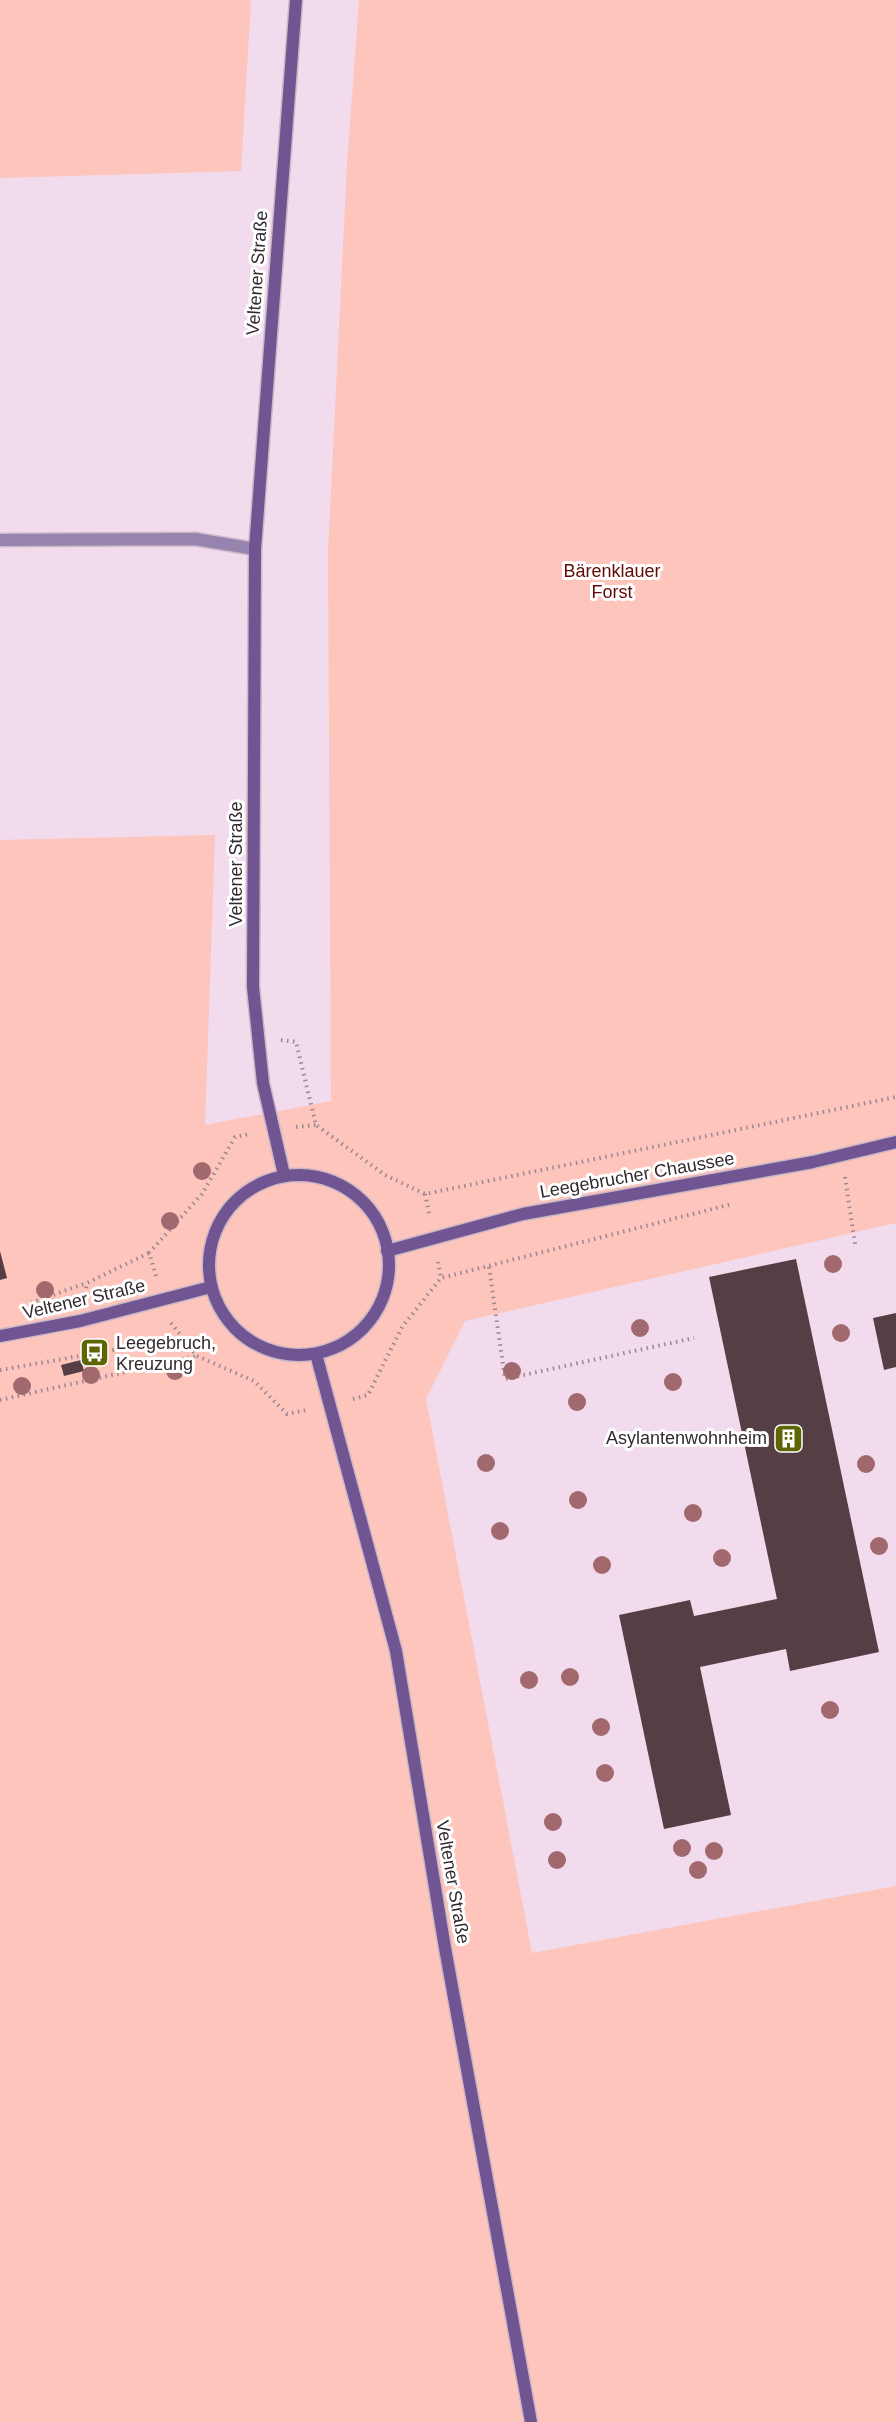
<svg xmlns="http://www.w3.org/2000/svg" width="896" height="2422" font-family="Arial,sans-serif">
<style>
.green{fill:#fdc5bc}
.building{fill:#553e44}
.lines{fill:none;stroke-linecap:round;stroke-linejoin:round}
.lane-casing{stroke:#cbb8c6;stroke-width:15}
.secondary-casing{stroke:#cbb8c6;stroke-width:15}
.path{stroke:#988894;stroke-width:4;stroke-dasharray:1.5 4.5;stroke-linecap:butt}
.lane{stroke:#9683ae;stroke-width:12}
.secondary{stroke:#715492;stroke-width:12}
.tree{fill:#a1696e}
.labels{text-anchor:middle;stroke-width:6;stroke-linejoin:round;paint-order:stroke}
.street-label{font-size:18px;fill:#322a30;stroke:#fff}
.park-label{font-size:18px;fill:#600b07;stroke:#fff}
.poi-label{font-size:18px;fill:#322a30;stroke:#fff;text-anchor:start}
</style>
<rect width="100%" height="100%" fill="#f1dbec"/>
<g class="green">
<path d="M0 0H251L241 171 0 178Z"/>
<path d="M359 0H896V1223L465 1321 426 1399 532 1953 896 1886V2422H0V840L215 835 205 1125 331 1101 328 552 347 165Z"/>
</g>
<g class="building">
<path d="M0 1251 7 1278 0 1280Z"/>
<path d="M796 1259 879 1652 790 1671 786 1649 700 1667 731 1815 664 1829 619 1615 690 1600 694 1616 777 1599 709 1277Z"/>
<path d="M896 1313V1367L884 1370 873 1318Z"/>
<path d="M81 1360 84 1371 64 1376 61 1365Z"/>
</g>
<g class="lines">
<defs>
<path id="lane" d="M0 540 195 539 255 549"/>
<g id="secondary">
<path d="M284 1175 263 1083 253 987 255 549 296 0"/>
<circle cx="299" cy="1265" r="90"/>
<path d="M387 1251 523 1214 813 1162 896 1142"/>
<path d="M0 1336 80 1321 211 1287"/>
<path d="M316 1354 396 1651 445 1948 531 2422"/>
</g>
</defs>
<use href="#lane" class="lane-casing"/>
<use href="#secondary" class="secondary-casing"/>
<g class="path">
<path d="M281 1040 296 1042 316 1125 385 1175 425 1194 896 1097"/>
<path d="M296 1127 316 1125"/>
<path d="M845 1177 855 1244"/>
<path d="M425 1194 430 1217"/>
<path d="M438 1262 441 1278"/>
<path d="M489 1267 505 1379 694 1338"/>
<path d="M156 1276 149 1253 202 1194 235 1137 250 1134"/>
<path d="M85 1294 87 1283 149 1253"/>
<path d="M31 1303 86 1283"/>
<path d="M171 1323 197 1356 254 1381 287 1414 307 1410"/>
<path d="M0 1370 120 1349"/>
<path d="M353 1399 368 1395 402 1327 441 1278 732 1204"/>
<path d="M0 1400 197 1356"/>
</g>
<use href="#lane" class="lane"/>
<use href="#secondary" class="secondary"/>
</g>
<g class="tree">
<circle cx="202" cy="1171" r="9"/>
<circle cx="170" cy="1221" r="9"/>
<circle cx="833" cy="1264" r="9"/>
<circle cx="45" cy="1290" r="9"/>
<circle cx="640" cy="1328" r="9"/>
<circle cx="841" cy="1333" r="9"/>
<circle cx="175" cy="1371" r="9"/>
<circle cx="512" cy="1371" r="9"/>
<circle cx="91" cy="1375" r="9"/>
<circle cx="673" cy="1382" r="9"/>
<circle cx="22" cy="1386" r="9"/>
<circle cx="577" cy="1402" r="9"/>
<circle cx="486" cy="1463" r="9"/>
<circle cx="866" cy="1464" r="9"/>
<circle cx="578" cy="1500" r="9"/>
<circle cx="693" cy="1513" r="9"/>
<circle cx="500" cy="1531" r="9"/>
<circle cx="879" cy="1546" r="9"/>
<circle cx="722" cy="1558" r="9"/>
<circle cx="602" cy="1565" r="9"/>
<circle cx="570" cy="1677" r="9"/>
<circle cx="529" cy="1680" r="9"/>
<circle cx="830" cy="1710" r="9"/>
<circle cx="601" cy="1727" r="9"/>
<circle cx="605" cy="1773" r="9"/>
<circle cx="553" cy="1822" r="9"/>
<circle cx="682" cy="1848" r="9"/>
<circle cx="714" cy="1851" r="9"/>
<circle cx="557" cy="1860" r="9"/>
<circle cx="698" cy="1870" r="9"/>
</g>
<defs>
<symbol id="bus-square" viewBox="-11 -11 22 22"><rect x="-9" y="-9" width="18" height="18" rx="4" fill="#5f6502" stroke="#fff"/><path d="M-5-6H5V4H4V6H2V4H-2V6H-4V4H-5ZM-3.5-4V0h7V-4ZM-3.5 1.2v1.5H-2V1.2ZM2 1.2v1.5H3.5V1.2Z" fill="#fff"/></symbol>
<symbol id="building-square" viewBox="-11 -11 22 22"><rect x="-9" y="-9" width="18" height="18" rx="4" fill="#5f6502" stroke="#fff"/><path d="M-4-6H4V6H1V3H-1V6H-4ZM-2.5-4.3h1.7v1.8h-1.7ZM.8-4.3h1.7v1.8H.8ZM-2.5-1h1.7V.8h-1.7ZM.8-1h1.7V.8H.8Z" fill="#fff"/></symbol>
</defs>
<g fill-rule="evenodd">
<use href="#bus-square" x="78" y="1336" width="33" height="33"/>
<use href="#building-square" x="772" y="1422" width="33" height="33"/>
</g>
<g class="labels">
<g class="street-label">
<text transform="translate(257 273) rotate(-86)" y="6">Veltener Straße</text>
<text transform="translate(236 864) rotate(-90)" y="6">Veltener Straße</text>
<text transform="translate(637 1175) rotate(-10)" y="6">Leegebrucher Chaussee</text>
<text transform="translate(84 1299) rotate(-13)" y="6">Veltener Straße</text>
<text transform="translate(453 1882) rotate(80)" y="6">Veltener Straße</text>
</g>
<g class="park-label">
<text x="612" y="577">Bärenklauer<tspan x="612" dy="21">Forst</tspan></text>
</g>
<g class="poi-label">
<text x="116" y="1349">Leegebruch,<tspan x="116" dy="21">Kreuzung</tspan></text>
<text x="767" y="1444" text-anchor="end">Asylantenwohnheim</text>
</g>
</g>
</svg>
